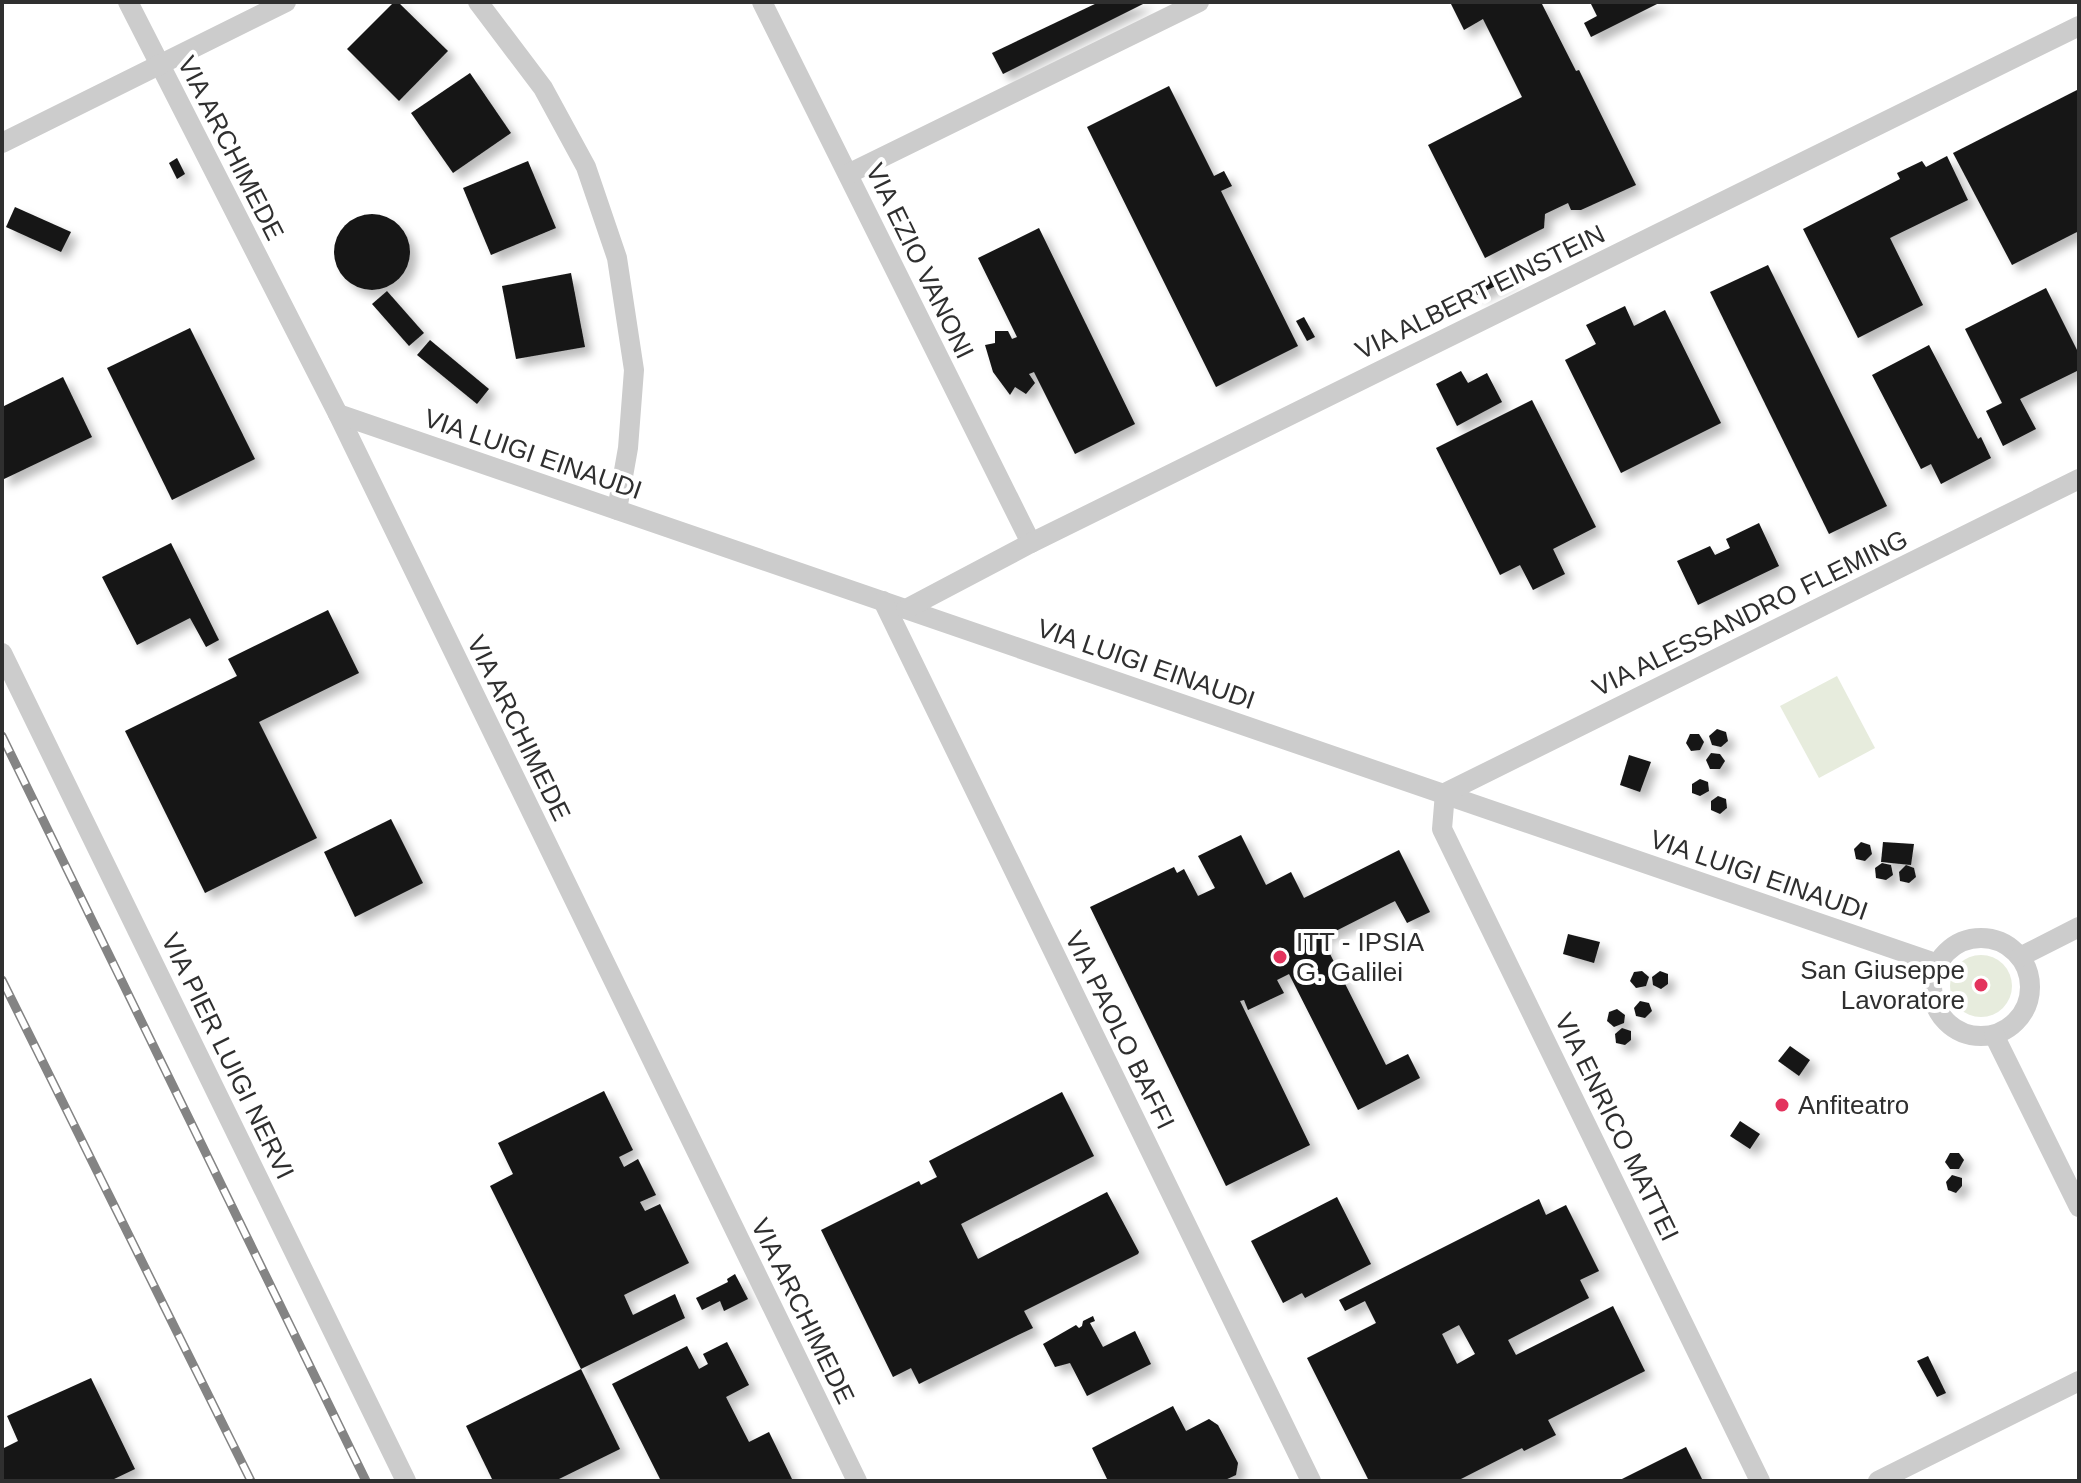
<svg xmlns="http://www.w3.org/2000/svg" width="2081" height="1483" font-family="Helvetica,sans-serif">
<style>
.green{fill:#e7ecdd}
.building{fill:#161616;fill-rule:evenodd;filter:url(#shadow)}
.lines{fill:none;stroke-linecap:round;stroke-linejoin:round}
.minor{stroke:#ccc;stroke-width:20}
.rail-casing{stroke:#848484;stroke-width:9}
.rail{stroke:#fff;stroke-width:6;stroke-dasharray:18;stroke-linecap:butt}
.poi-dot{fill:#e3335d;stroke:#fff;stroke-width:3}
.labels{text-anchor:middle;stroke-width:8;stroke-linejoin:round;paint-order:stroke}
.street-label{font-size:26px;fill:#2f2f2f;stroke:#fff}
.poi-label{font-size:26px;fill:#2f2f2f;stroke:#fff;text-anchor:start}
</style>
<defs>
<filter id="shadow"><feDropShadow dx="7" dy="7" stdDeviation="4" flood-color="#0004"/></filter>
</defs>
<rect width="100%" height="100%" fill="#fff"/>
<g class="green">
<path d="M1837 676 1875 748 1819 778 1780 706Z"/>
<circle cx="1981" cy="986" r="31"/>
</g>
<g class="building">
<path d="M394 2H398L448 51 399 101 347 49Z"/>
<path d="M1099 2H1147L1003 74 992 53Z"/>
<path d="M1450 2H1541L1576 71 1579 70 1636 185 1581 210H1571L1568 203 1545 214 1544 228 1485 258 1428 145 1522 97 1483 19 1464 30Z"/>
<path d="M1590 2H1661L1591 37 1584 23 1597 16Z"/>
<path d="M470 73 511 133 453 173 411 113Z"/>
<path d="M1169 86 1214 176 1224 171 1232 186 1221 191 1298 346 1216 387 1087 127Z"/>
<path d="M2079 89V231L2012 265 1953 153Z"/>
<path d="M1947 156 1968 200 1890 238 1923 305 1858 338 1803 229 1900 179 1897 173 1922 161 1926 167Z"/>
<path d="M177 158 185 174 177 179 169 163Z"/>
<path d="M528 161 556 228 491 255 463 188Z"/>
<path d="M15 207 71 232 61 252 6 227Z"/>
<circle cx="372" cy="252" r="38"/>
<path d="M1039 228 1135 424 1075 454 1034 372 1029 374 1035 383 1026 394 1015 387 1010 395 993 372 985 345 995 343V331H1008L1012 339 1017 337 978 258Z"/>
<path d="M1768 265 1887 506 1829 534 1710 292Z"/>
<path d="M1507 267 1512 278 1477 295 1472 284Z"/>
<path d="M571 273 585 347 516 359 502 286Z"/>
<path d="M2046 288 2079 354V370L2020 399 2036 429 2003 446 1986 411 2002 403 1965 329Z"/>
<path d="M387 291 424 333 409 346 372 304Z"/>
<path d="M1625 306 1634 326 1665 310 1721 423 1621 473 1565 360 1596 344 1586 325Z"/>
<path d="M1304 317 1315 337 1307 341 1296 321Z"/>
<path d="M190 328 255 459 172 500 107 368Z"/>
<path d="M430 340 489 389 477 404 417 355Z"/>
<path d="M1929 345 1978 439 1981 437 1991 458 1941 484 1931 464 1921 469 1872 375Z"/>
<path d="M1461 371 1468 383 1487 373 1502 402 1457 426 1436 384Z"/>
<path d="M63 377 92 437 2 480V407Z"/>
<path d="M1532 400 1596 527 1553 549 1565 574 1533 590 1520 565 1500 575 1436 448Z"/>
<path d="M1759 523 1779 566 1698 605 1677 561 1710 546 1715 555 1730 548 1726 539Z"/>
<path d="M171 543 219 640 206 647 190 618 137 645 102 577Z"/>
<path d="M328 610 359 673 259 722 317 838 205 893 125 731 237 676 228 659Z"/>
<path d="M1717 729 1726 732 1728 741 1721 747 1712 745 1709 736Z"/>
<path d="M1690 734H1699L1704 742 1700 750 1691 751 1686 743Z"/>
<path d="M1711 753 1720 754 1725 761 1720 769H1710L1706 760Z"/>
<path d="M1629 755 1651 762 1640 792 1620 785Z"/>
<path d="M1700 779 1708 782 1709 791 1700 796 1692 793V784Z"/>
<path d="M1718 796 1726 799 1727 808 1720 814 1711 810V801Z"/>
<path d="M391 819 423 883 355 917 324 852Z"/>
<path d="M1241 835 1266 885 1291 872 1304 898 1399 850 1430 912 1407 923 1395 901 1322 938 1386 1065 1408 1054 1420 1078 1358 1110 1289 974 1277 980 1284 993 1248 1010 1244 1000 1240 1001 1310 1145 1226 1186 1090 907 1174 867 1177 873 1184 869 1198 896 1215 888 1198 856Z"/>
<path d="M1861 842 1870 845 1872 854 1865 861 1856 859 1854 849Z"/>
<path d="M1883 842 1914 844 1911 865 1881 862Z"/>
<path d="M1882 863 1891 865 1893 875 1886 880 1876 878 1875 868Z"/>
<path d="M1906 865 1914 868 1916 877 1909 883 1900 881 1899 872Z"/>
<path d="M1568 934 1600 942 1594 963 1563 954Z"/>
<path d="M1642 971 1649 977 1646 986 1636 988 1630 981 1634 972Z"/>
<path d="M1660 971 1668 974V984L1661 989 1653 985 1652 977Z"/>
<path d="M1640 1001 1649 1003 1652 1011 1645 1018 1636 1016 1634 1008Z"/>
<path d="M1617 1009 1625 1015 1624 1023 1614 1027 1607 1021 1609 1012Z"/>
<path d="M1622 1028 1631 1031V1040L1625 1045 1616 1043 1615 1034Z"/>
<path d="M1790 1046 1810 1060 1799 1076 1778 1061Z"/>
<path d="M604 1091 633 1150 619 1157 624 1167 638 1159 656 1195 640 1202 645 1211 660 1204 689 1263 624 1295 633 1315 675 1294 685 1318 581 1369 490 1186 513 1174 498 1143Z"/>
<path d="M1062 1092 1094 1156 961 1224 978 1259 1107 1192 1139 1252 1138 1254 1024 1311 1033 1328 1016 1336 919 1384 911 1368 893 1377 821 1230 919 1181 921 1185 937 1177 929 1161Z"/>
<path d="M1740 1121 1760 1134 1750 1149 1730 1136Z"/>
<path d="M1950 1153H1959L1964 1160 1959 1169H1950L1945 1162Z"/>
<path d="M1952 1175 1962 1178V1186L1956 1193 1948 1190 1946 1182Z"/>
<path d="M1337 1197 1371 1264 1305 1298 1302 1293 1283 1303 1251 1241Z"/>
<path d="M1539 1199 1546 1215 1566 1205 1599 1271 1580 1280 1589 1298 1508 1340 1516 1355 1613 1306 1645 1371 1548 1420 1556 1435 1524 1451 1522 1448 1457 1481H1369L1307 1358 1376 1323 1365 1301 1345 1311 1339 1300ZM1459 1325 1475 1354 1457 1364 1442 1334Z"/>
<path d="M735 1274 748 1299 724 1311 720 1301 702 1310 696 1298 728 1282 727 1279Z"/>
<path d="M1093 1316 1095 1321 1090 1323 1103 1347 1135 1331 1151 1364 1087 1396 1070 1363 1055 1367 1043 1344 1076 1325 1079 1328 1082 1326 1083 1321Z"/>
<path d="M727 1342 749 1385 726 1397 749 1442 769 1432 793 1481H661L612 1384 687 1346 699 1369 708 1364 703 1354Z"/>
<path d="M1928 1356 1946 1393 1937 1397 1917 1361Z"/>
<path d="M581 1369 620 1449 555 1481H493L466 1426Z"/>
<path d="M91 1378 135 1469 110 1481H2V1449L18 1441 7 1416Z"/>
<path d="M1173 1406 1186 1431 1209 1419 1218 1425 1238 1463 1236 1475 1223 1481H1108L1092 1448Z"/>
<path d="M1686 1447 1703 1481H1618Z"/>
</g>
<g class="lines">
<g class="minor">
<path d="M128 2 338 414 857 1481"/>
<path d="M478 2 543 88 586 167 617 258 634 370 628 448 617 510"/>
<path d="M762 2 1031 543"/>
<path d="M2 143 286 2"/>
<path d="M848 174 1199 2"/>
<path d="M338 414 1938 964"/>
<path d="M883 601 1311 1481"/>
<path d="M906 609 1031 543 2079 26"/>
<path d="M2 653 406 1481"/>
<circle cx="1981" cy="987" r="49"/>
<path d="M2020 957 2079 927"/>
<path d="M1994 1035 2079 1207"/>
<path d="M1760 1481 1442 829 1445 793 2079 479"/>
<path d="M1878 1481 2079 1381"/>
</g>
<defs>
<g id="rail">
<path d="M2 736 366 1481"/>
<path d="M2 980 251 1481"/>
</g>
</defs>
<use href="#rail" class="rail-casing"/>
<use href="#rail" class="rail"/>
</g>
<g class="poi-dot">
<circle cx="1280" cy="957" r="8"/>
<circle cx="1981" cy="985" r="8"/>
<circle cx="1782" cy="1105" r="8"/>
</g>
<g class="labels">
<g class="street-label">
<text transform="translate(231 148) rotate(63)" y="9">VIA ARCHIMEDE</text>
<text transform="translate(920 261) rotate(64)" y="9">VIA EZIO VANONI</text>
<text transform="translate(1480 292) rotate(-26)" y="9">VIA ALBERT EINSTEIN</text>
<text transform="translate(533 454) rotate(19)" y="9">VIA LUIGI EINAUDI</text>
<text transform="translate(1750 613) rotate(-26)" y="9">VIA ALESSANDRO FLEMING</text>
<text transform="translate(1146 664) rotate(19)" y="9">VIA LUIGI EINAUDI</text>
<text transform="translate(519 728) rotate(64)" y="9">VIA ARCHIMEDE</text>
<text transform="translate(1759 875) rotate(19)" y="9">VIA LUIGI EINAUDI</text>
<text transform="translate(1120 1030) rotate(64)" y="9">VIA PAOLO BAFFI</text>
<text transform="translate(228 1056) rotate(64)" y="9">VIA PIER LUIGI NERVI</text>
<text transform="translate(1617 1127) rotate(64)" y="9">VIA ENRICO MATTEI</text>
<text transform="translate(803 1311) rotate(64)" y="9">VIA ARCHIMEDE</text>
</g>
<g class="poi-label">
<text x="1296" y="951">ITT - IPSIA<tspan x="1296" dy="30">G. Galilei</tspan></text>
<text x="1965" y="979" text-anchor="end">San Giuseppe<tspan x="1965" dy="30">Lavoratore</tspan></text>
<text x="1798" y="1114">Anfiteatro</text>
</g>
</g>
<rect width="2081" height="1483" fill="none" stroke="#2f2f2f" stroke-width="8"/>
</svg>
